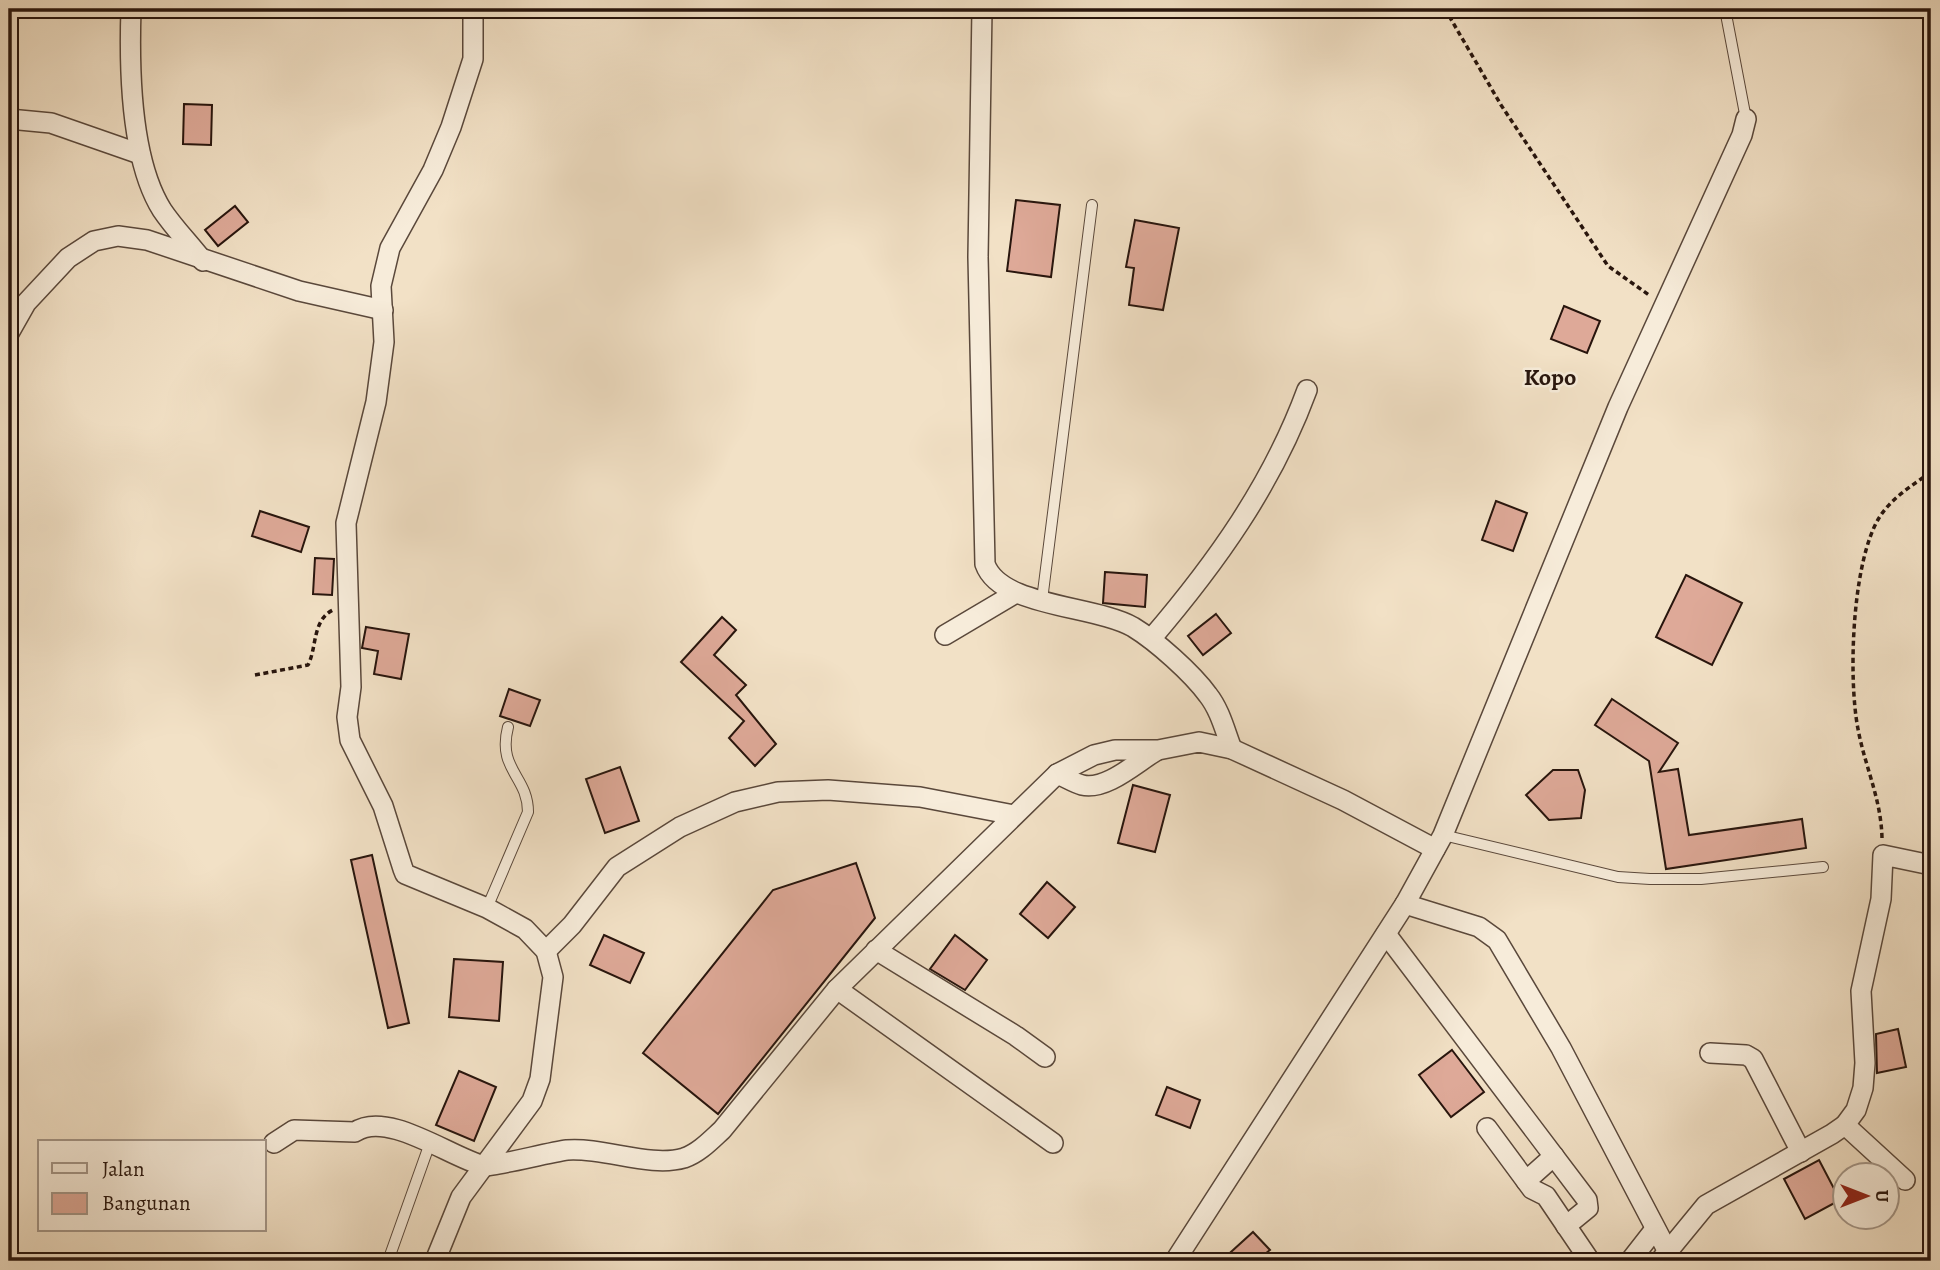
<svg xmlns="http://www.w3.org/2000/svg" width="1940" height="1270" font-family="Alegreya,serif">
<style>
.building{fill:#dea998;stroke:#28150d;stroke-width:2}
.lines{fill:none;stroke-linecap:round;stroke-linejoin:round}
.lane-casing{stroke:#5a483b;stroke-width:12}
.street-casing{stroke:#5a483b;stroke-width:22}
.path{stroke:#28150d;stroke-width:3.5;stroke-dasharray:5 3.5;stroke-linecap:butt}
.lane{stroke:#f7ecda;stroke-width:10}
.street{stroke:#f7ecda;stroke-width:19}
.labels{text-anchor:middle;stroke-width:5;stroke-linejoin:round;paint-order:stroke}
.quarter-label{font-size:24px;font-weight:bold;fill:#28150d;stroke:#f7ecda}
</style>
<rect width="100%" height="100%" fill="#f2e1c6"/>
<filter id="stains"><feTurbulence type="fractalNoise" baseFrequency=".00286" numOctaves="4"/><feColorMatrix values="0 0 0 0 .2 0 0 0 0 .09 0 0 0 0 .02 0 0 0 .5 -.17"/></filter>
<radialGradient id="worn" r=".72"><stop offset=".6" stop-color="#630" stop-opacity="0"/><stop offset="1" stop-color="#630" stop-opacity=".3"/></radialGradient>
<g class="building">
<path d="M184 104 212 105 211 145 183 144Z"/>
<path d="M1016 200 1060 205 1051 277 1007 271Z"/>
<path d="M235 206 248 222 218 246 205 230Z"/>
<path d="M1135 220 1179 228 1163 310 1129 305 1134 268 1126 267Z"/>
<path d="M1564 306 1600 321 1587 353 1551 339Z"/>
<path d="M1496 501 1527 513 1513 551 1482 540Z"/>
<path d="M260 511 309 527 301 552 252 536Z"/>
<path d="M315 558 334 559 332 595 313 594Z"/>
<path d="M1105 572 1147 575 1145 607 1103 603Z"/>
<path d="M1686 575 1742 603 1712 665 1656 637Z"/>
<path d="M1216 614 1231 633 1203 655 1188 636Z"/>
<path d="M722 617 736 630 714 655 746 685 736 695 776 744 755 766 729 738 744 721 681 662Z"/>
<path d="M366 627 409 634 401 679 374 674 378 651 362 648Z"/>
<path d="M509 689 540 700 530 726 500 716Z"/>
<path d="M1612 699 1678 743 1659 772 1678 769 1689 835 1802 819 1806 848 1666 869 1649 761 1595 725Z"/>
<path d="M620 767 639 821 605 833 586 779Z"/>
<path d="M1553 770H1578L1585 790 1581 818 1549 820 1526 795Z"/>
<path d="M1133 785 1170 795 1155 852 1118 843Z"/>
<path d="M372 855 409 1023 388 1028 351 860Z"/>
<path d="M856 863 875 918 718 1114 643 1053 773 890Z"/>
<path d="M1047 882 1075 907 1048 938 1020 914Z"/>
<path d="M604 935 644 953 630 983 590 965Z"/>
<path d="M955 935 987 960 965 990 930 969Z"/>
<path d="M454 959 503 962 499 1021 449 1017Z"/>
<path d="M1898 1029 1906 1067 1877 1073 1876 1034Z"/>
<path d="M1452 1050 1484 1092 1451 1117 1419 1075Z"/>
<path d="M459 1071 496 1087 474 1141 436 1125Z"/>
<path d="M1167 1087 1200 1100 1190 1128 1156 1115Z"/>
<path d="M1819 1160 1840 1200 1805 1219 1784 1179Z"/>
<path d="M1253 1232 1270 1250 1256 1261H1221Z"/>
</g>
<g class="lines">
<defs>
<g id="lane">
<path d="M1725 9 1746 119"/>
<path d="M1042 600 1092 205"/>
<path d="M1443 835 1618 877 1650 879H1701L1823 867"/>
<path d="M487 908 528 812C528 776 497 770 508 727"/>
<path d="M388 1261 430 1143"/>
</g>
<g id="street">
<path d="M131 9C129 68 130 159 162 210 174 228 190 244 203 261"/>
<path d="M982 9 978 257 985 564C1000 607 1094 605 1133 627 1156 641 1192 673 1208 695 1220 710 1225 731 1232 749"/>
<path d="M9 119 51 123 140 154"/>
<path d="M9 333 26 303 68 258 94 241 118 236 147 240 299 291 383 310"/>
<path d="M945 635 1016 593"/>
<path d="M1151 639C1216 563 1272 485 1307 390"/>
<path d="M1057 774C1065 777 1074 783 1082 785 1106 791 1137 762 1156 751"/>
<path d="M1405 904 1479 927 1497 940 1561 1048 1667 1250"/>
<path d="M1386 934 1587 1200 1588 1208 1566 1226"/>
<path d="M876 950 1016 1036 1045 1057"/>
<path d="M546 951 572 925 617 867 680 827 735 802 778 792 828 790 920 797 1014 815"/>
<path d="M837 989 1053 1143"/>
<path d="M1710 1053 1746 1055 1753 1059 1801 1152"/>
<path d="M1845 1125 1905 1180"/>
<path d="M1487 1128 1532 1189 1546 1196 1590 1261"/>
<path d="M274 1143 294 1130 355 1132C387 1110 450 1157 484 1166 492 1167 551 1152 567 1150 604 1147 650 1168 684 1158 699 1153 711 1140 722 1130L837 989 1057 774 1094 755 1115 750H1158L1199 742 1232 749 1343 800 1435 849"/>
<path d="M1526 1181 1554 1156"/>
<path d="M435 1261 461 1197 532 1101 540 1079 553 977 546 951 525 929 487 908 405 874 403 869 383 806 350 740 347 717 351 687 346 523 376 402 384 342 381 286 390 248 433 170 451 127 473 59V9"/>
<path d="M1175 1261 1405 904 1443 835 1618 407 1742 135 1746 119"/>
<path d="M1630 1261 1655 1229"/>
<path d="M1660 1261 1706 1205 1832 1134 1845 1125 1856 1110 1863 1088 1865 1063 1861 991 1881 899 1883 855 1931 865"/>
</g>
</defs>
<use href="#lane" class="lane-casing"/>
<use href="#street" class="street-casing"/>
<g class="path">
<path d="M1445 9 1501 105 1608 266 1649 295"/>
<path d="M255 675 308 665C317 648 312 620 333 610"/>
<path d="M1882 838C1881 798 1865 767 1858 729 1848 678 1852 562 1879 518 1891 498 1913 485 1931 472"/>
</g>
<use href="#lane" class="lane"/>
<use href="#street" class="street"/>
</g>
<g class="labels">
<g class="quarter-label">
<text x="1550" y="385">Kopo</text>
</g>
</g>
<rect width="1940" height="1270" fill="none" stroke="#f2e1c6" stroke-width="35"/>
<rect x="10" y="10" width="1919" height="1249" fill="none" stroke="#28150d" stroke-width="3.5"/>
<rect x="18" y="18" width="1905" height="1235" fill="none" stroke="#28150d" stroke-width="2"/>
<rect x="38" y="1140" width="228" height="91" fill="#f7ecda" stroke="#a49688" stroke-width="2"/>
<rect x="52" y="1163" width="35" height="10" fill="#f7ecda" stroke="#a49688" stroke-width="2"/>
<text x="102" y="1176" font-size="21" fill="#28150d">Jalan</text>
<rect x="52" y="1193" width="35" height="21" fill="#dea998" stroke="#a49688" stroke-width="2"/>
<text x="102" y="1210" font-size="21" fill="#28150d">Bangunan</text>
<g transform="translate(1866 1196) rotate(90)"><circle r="33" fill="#f7ecda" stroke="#a49688" stroke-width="2"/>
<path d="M0-5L12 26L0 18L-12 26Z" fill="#8f2418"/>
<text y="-10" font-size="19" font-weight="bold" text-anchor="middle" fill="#28150d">U</text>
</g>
<rect width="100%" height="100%" filter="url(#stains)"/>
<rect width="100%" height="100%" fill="url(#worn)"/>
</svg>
